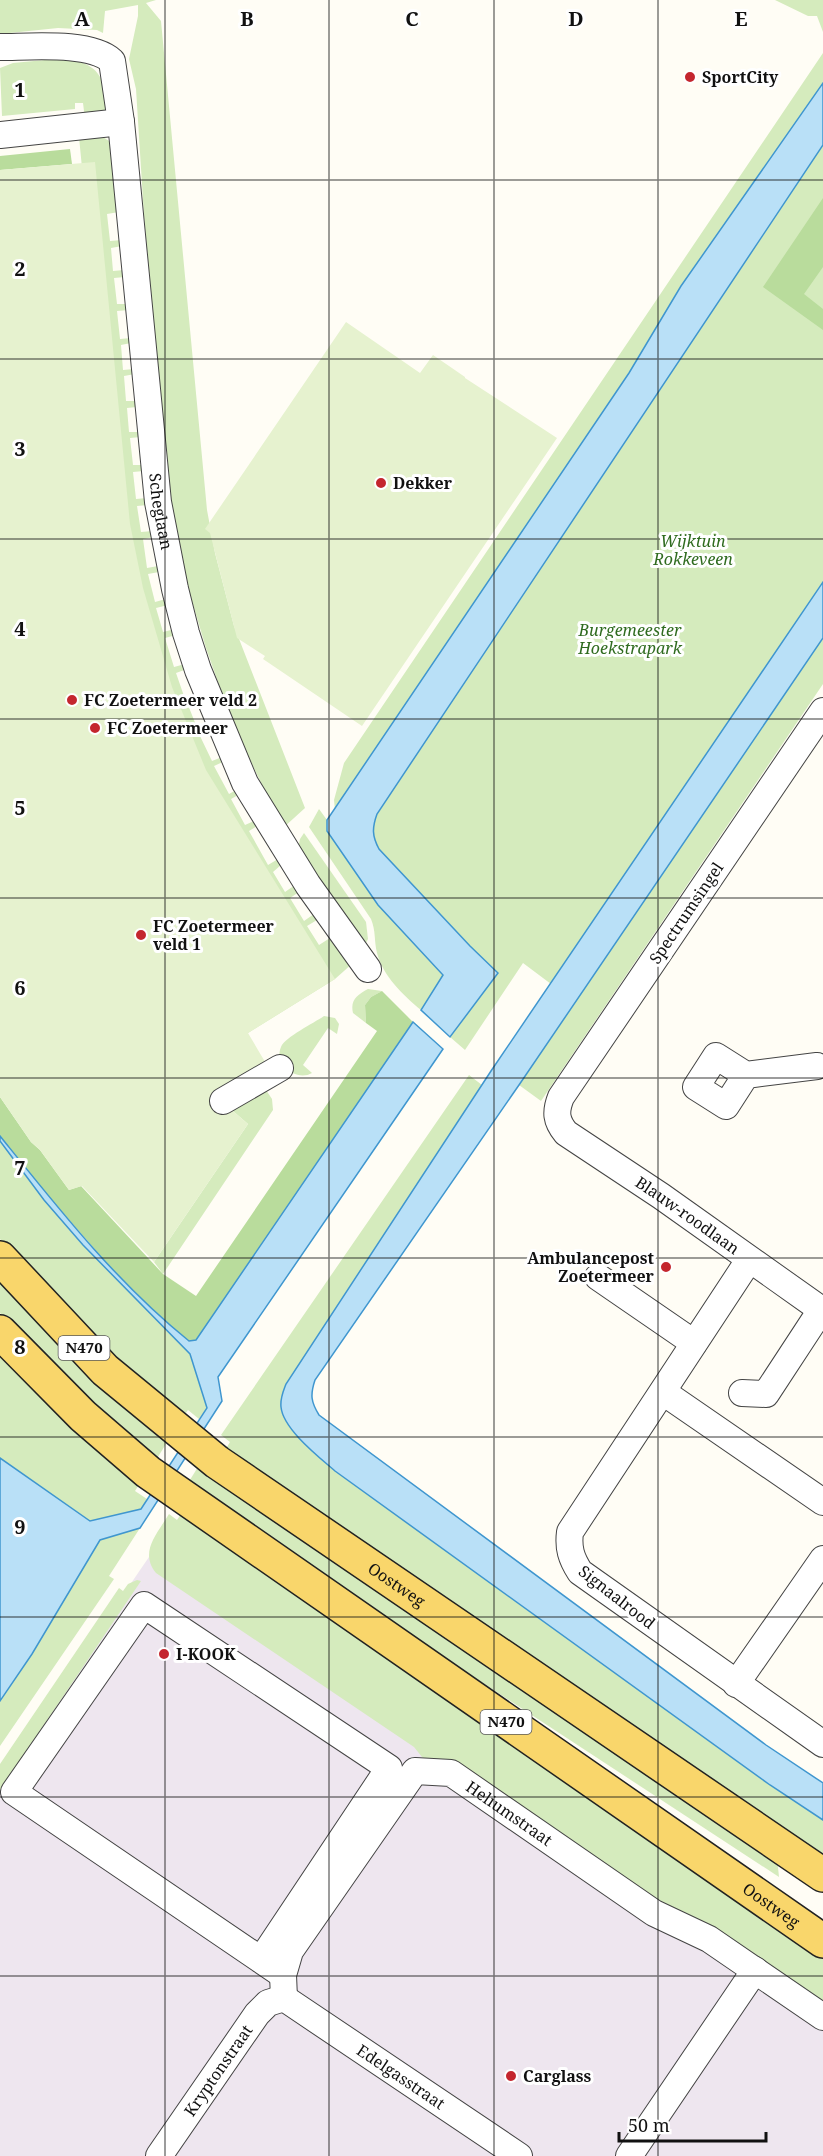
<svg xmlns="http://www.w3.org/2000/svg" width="823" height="2156" font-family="'Noto Serif',serif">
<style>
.industrial{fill:#eee6ef}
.green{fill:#d5ebbd}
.forest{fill:#b9dc9c}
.pitch{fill:#e6f2cf}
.water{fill:#b9e0f7;stroke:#3f96cf;stroke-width:1.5}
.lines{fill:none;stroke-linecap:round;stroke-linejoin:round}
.minor-casing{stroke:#444;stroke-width:28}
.major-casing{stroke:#222;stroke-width:36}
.minor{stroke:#fff;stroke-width:26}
.major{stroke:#f9d66b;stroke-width:33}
.grid{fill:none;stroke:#111;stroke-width:1.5;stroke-opacity:0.55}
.poi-dot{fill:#c4262e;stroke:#fff;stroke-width:2}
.labels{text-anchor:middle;stroke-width:6;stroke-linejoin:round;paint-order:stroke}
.shield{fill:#fff;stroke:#585858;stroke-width:1.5}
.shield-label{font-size:15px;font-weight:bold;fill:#111}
.poi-label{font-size:16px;font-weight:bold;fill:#111;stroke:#fff;text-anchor:start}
.street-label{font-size:16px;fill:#111;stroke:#fff}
.park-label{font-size:16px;font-style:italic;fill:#2f6b1f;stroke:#fff}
.grid-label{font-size:20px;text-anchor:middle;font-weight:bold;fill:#111;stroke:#fff;stroke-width:6;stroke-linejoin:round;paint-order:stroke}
</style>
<rect width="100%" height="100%" fill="#fffdf5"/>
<path class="industrial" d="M164 1535 823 1972V2156H0V1775Z"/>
<g class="green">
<path d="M0 0H156L146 3 161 21 207 510 215 553 234 626 305 808 283 828 233 725 206 648 186 581 177 539 169 489 144 216 136 89 129 59 138 16V5L105 11 103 33 97 30 58 28 0 34Z"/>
<path d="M775 0H823V32L817 16H808Z"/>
<path d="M823 53V684L541 1101 519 1085 575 1002 523 963 465 1050 450 1037 498 973 470 946 395 866 336 820 334 800 344 763Z"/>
<path d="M66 58C91 64 101 69 106 95 107 102 108 106 104 113L85 119 83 103H75V109L2 116 0 68 13 63Z"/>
<path d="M100 135 109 141 113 146 119 212 107 214 110 241 122 240V246L111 248 113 271 124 270 125 277 114 278 117 304H128L129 310 117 311 120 339 131 338V343L121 345 123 370 134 369 135 374 124 376 126 401H137V407L127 408 129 432H140L141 437 130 438 133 465H144V471L133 472 136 499 147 498 148 505 137 506 141 532 153 531 154 537 143 539 147 568 158 566 159 572 148 574 155 602 166 599 168 605 156 608 163 632 175 629 176 635 165 638 174 667 185 664 187 669 176 673 185 699 197 695 198 700 188 705 198 730 208 726 210 731 200 736 212 761 222 757 225 761 214 766 229 794 238 789 240 794 231 799 245 825 254 821 257 826 249 831 268 865 278 859 281 865 273 872 285 892 295 885 299 892 290 898 304 921 314 914 317 920 307 926 319 945 330 938 353 963 335 979 248 1033 192 754 132 599 102 373 79 137Z"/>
<path d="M319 809 327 820V831L378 905 444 975 421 1010C403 995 383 976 377 953 374 941 376 931 371 919L309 827Z"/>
<path d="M304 833 366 922 368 939 365 945 338 911 298 848 300 839Z"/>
<path d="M368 989 382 991 371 997 365 1005 366 1023 353 1013C350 1000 357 995 368 989Z"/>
<path d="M324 1016 335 1018 339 1024 337 1034 328 1028 303 1065 312 1073C297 1082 273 1065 281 1047 285 1037 314 1023 324 1016Z"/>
<path d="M469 1075 482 1085 286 1384C283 1392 280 1398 281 1407 283 1429 319 1457 335 1471L770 1785 823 1820V1860L224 1452 230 1442 221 1435Z"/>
<path d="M262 1084 272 1099 273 1110 163 1274 154 1262 248 1124 226 1105Z"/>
<path d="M0 1141 44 1200 83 1245 190 1354 207 1408 199 1419 188 1410 181 1420 132 1379 0 1239Z"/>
<path d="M0 1275 169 1439 153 1465 0 1313Z"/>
<path d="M0 1343 142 1480 135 1491 147 1499 141 1509 90 1521 0 1458Z"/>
<path d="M201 1462 776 1848 779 1877 185 1488Z"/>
<path d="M183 1511 823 1946V2005L422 1757 414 1747 156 1573C139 1552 157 1534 169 1514L177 1520Z"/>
<path d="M140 1528 109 1576 114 1579 0 1746V1701L32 1654 100 1540Z"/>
<path d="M137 1580 141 1581 0 1790V1764L119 1588 123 1591 128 1584Z"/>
</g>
<g class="forest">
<path d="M70 149 72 164 0 170V156Z"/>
<path d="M823 198V267L804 294 823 309V330L763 287Z"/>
<path d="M382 991 413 1022 197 1340 189 1341 165 1322 113 1270 49 1197 0 1136V1097L31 1142 40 1150 69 1190 81 1186 163 1274 196 1296 377 1031 366 1023 365 1005 371 997Z"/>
</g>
<g class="pitch">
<path d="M95 162 130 524 143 588 172 687 206 770 335 979 248 1033 274 1077 226 1105 248 1124 154 1262 82 1186 69 1190 40 1150 31 1142 0 1097V170Z"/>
<path d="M346 322 420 373 433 355 465 377V378L557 438 362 726 263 659 265 656 237 638 210 533 205 529Z"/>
</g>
<g class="water">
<path d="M823 83V145L377 814C372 828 372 836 379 849L470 946 498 973 450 1037 421 1010 443 975 378 905 327 831V820L629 373 681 286Z"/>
<path d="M823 582V638L519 1085 315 1380C310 1395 311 1402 319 1415L766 1745 823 1783V1820L770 1785 335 1471C319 1457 283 1429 281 1407 280 1398 283 1392 286 1384L491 1071Z"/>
<path d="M413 1022 443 1049 218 1377 222 1401 140 1528 100 1540 32 1654 0 1701V1458L90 1521 141 1509 207 1408 190 1354 83 1245 44 1200 0 1141V1136C58 1208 116 1282 189 1341L196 1340Z"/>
</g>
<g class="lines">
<defs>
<g id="minor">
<path id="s1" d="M0 47C30 47 90 41 112 61L121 122 158 502 175 589 186 633 198 670 245 783 308 885 368 969"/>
<path d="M0 135 121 122"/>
<path id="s2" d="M823 711 561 1097C555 1112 556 1121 566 1133L661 1196 823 1311"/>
<path d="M746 1075 726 1106 696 1087 716 1056 746 1075 817 1066"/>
<path d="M223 1101 280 1068"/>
<path d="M749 1260 570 1532C568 1548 571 1558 580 1572L823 1744"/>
<path d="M598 1277 694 1343"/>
<path d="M663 1392 823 1502"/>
<path d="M742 1393 766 1394 821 1310"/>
<path d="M736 1684 823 1559"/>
<path d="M261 1960 389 1768 144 1605 14 1792 261 1960 283 1975"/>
<path id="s3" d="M284 1998 283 1975 290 1951 415 1771 451 1773 654 1913 709 1939 823 2017"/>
<path id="s4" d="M284 1998 519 2156"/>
<path id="s5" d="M159 2156 257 2014 268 2003 284 1998"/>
<path d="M629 2156 755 1970"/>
</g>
<g id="major">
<path id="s6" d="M0 1258 105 1370 217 1462 823 1875"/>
<path id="s7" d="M0 1332 83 1416 148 1472 823 1941"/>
</g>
</defs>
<use href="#minor" class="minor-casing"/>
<use href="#major" class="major-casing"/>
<use href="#minor" class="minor"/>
<use href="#major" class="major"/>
</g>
<path class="grid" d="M165 0V2156M329 0V2156M494 0V2156M658 0V2156M0 180H823M0 359H823M0 539H823M0 719H823M0 898H823M0 1078H823M0 1258H823M0 1437H823M0 1617H823M0 1797H823M0 1976H823"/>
<g class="poi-dot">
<circle cx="690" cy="77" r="6"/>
<circle cx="381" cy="483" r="6"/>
<circle cx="72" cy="700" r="6"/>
<circle cx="95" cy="728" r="6"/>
<circle cx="141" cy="935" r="6"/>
<circle cx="666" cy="1267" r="6"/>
<circle cx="164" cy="1654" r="6"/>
<circle cx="511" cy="2076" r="6"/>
</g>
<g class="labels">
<g class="shield">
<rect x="58.5" y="1336" width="51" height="24" rx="4.5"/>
<rect x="480.5" y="1710" width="51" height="24" rx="4.5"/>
</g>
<g class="shield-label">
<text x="84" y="1353">N470</text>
<text x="506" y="1727">N470</text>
</g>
<g class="poi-label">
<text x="702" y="83">SportCity</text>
<text x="393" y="489">Dekker</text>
<text x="84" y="706">FC Zoetermeer veld 2</text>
<text x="107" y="734">FC Zoetermeer</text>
<text x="153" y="932">FC Zoetermeer<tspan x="153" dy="18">veld 1</tspan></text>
<text x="654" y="1264" text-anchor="end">Ambulancepost<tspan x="654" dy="18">Zoetermeer</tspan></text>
<text x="176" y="1660">I-KOOK</text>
<text x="523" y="2082">Carglass</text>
</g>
<g class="street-label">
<text dy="6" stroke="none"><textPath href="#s1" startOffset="568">Scheglaan</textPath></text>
<text transform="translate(686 913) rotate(-56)" y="6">Spectrumsingel</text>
<text dy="6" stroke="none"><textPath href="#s2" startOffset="652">Blauw-roodlaan</textPath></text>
<text dy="6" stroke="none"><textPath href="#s6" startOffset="516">Oostweg</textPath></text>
<text transform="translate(617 1597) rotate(38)" y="6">Signaalrood</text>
<text dy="6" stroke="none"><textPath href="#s3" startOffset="374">Heliumstraat</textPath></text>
<text dy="6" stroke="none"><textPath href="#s7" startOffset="963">Oostweg</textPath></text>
<text dy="6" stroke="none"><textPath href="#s5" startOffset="104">Kryptonstraat</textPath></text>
<text dy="6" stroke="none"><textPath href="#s4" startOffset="141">Edelgasstraat</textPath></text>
</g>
<g class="park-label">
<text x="693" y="547">Wijktuin<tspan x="693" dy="18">Rokkeveen</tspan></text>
<text x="630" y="636">Burgemeester<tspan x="630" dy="18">Hoekstrapark</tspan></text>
</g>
</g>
<g class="grid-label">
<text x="82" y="26">A</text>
<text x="247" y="26">B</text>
<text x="412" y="26">C</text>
<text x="576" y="26">D</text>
<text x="741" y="26">E</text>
<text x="20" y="97">1</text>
<text x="20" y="276">2</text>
<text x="20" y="456">3</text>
<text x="20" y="636">4</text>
<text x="20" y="815">5</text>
<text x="20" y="995">6</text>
<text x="20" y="1175">7</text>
<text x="20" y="1354">8</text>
<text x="20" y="1534">9</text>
</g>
<path d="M619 2132v9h147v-9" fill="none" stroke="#111111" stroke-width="3"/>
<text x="628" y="2132" font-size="18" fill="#111111" stroke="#ffffff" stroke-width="4.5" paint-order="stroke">50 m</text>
</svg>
